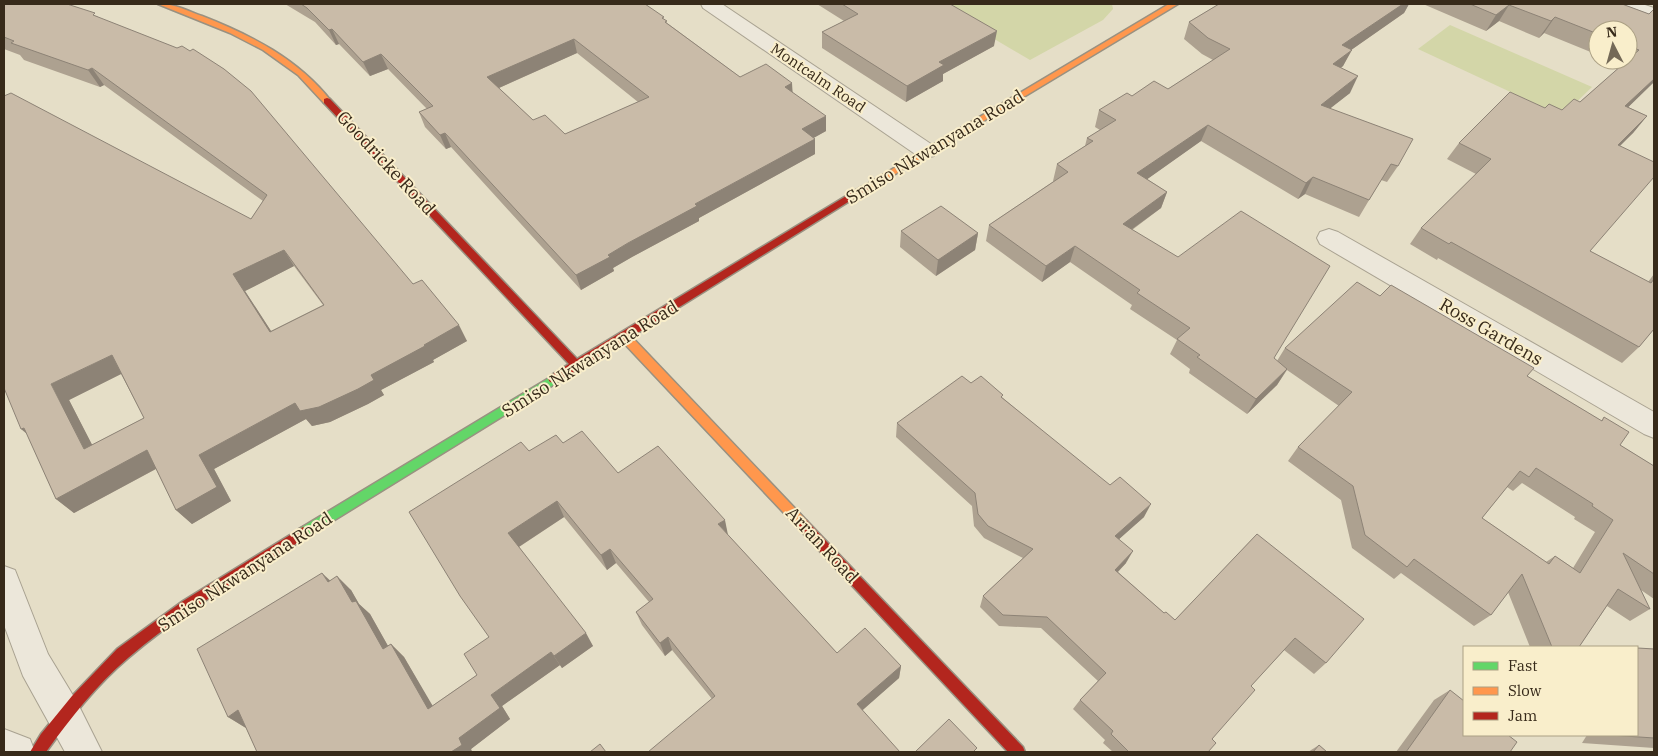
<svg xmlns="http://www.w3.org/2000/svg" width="1658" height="756" font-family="'IBM Plex Serif',serif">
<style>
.green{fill:#d3d6a8}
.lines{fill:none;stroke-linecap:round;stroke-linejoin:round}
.street-casing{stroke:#a9a291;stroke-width:2}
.fast-casing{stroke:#999181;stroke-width:3}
.slow-casing{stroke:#999181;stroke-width:3}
.jam-casing{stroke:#999181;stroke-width:3}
.street{fill:#ece7da;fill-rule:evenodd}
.fast{fill:#63d668;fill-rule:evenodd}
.slow{fill:#ff974d;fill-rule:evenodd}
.jam{fill:#b3261e;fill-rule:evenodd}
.wall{fill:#ada190;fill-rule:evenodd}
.shaded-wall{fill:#8d8376}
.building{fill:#c9bba8;stroke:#8d8376;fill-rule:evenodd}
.labels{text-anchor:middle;stroke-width:4;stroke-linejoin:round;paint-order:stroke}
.far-street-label{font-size:15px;fill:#372a1a;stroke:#f9eecb}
.street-label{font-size:18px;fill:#372a1a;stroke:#f9eecb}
</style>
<rect width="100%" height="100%" fill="#e5dec7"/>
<g class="green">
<path d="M935 4H1112L1113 9 1103 20 1030 60Z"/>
<path d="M1450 25 1592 87 1562 116 1418 49Z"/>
</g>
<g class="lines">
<defs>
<g id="street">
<path d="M701 4H722L934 146 937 151 934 156 926 158 918 156 703 8Z"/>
<path d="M1616 4H1642L1654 8V21L1618 8Z"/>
<path d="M1329 229 1338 232 1654 412V438L1644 434 1320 244 1317 238 1320 232Z"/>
<path d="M4 566 15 570 48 654 77 702 102 752H65L23 676 4 625Z"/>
<path d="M4 729 30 739 35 752H4Z"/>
</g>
<path id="fast" d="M554 375 558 376 560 379 558 382 307 537 303 539 299 537 297 533 299 529Z"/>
<g id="slow">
<path d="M158 4C173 3 188 11 202 16 251 35 298 59 331 101L330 103H324L298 75 263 50 230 33Z"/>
<path d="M1169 4H1178L867 191H861L859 189Z"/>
<path d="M625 333 629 334 807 521 809 525 807 529 803 531 799 529 621 340 620 337 621 334Z"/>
</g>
<g id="jam">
<path d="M327 98 330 99 577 359 861 187H867L869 189 583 367 582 370 576 371 554 383 550 382 548 379 550 376 569 364 324 103V99Z"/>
<path d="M803 519 807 521 1023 747 1025 752H1008L799 529 797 525 799 521Z"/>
<path d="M303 527 307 529 309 533 307 537C246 575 183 611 128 658 96 685 70 719 46 752H30L41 734 72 696 117 649 183 601Z"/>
</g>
</defs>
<use href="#street" class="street-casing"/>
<use href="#fast" class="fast-casing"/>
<use href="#slow" class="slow-casing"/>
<use href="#jam" class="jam-casing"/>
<use href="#street" class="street"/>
<use href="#fast" class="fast"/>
<use href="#slow" class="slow"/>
<use href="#jam" class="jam"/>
</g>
<g class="wall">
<path d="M4 4 97 16 413 284 467 341 433 360 434 362 381 390 384 395 368 404 330 422 312 426 306 419 214 469 231 501 192 524 176 510 156 469 74 513 56 499 27 434 251 219 263 201 104 85 100 87 24 60 20 55 4 49ZM294 266 323 305 271 331 245 291ZM121 374 144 418 92 445 69 400Z"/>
<path d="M285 4H645L664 19 667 23 740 77 792 83V92L826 131 813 138 815 139V154L699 218V221L632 257 613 268 614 271 581 290 451 147 446 149 425 127 419 112 427 109 388 69 370 76 339 44 336 45 315 22ZM577 53 638 102 565 134 533 120 499 88Z"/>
<path d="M817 4H950L994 46 943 74V81L906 102 822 48V32L844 21Z"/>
<path d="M1219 4H1409L1404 13 1351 50 1343 66 1341 68 1350 93 1330 108 1398 166 1387 182 1381 180 1359 217 1305 194 1298 199 1201 141 1147 179 1167 192 1161 208 1132 230 1277 361 1285 348 1380 296 1527 376 1601 421 1604 417 1620 445 1654 466V599L1641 590 1650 609 1630 621 1607 606 1579 647H1530L1508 592 1491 615 1474 626 1401 573 1394 579 1352 548 1341 500 1288 461 1298 447 1339 406 1287 370 1277 385 1247 414 1189 373 1190 369 1170 354 1177 340 1130 309 1132 305 1070 262 1042 282 986 241 989 225 1054 181H1053L1057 164 1085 146 1087 138 1100 130 1095 127 1099 110 1132 96 1168 89 1213 60 1202 54 1184 39 1189 22ZM1522 483 1575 517 1574 519 1595 532 1573 568 1555 556 1546 562 1482 518 1507 487 1513 491Z"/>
<path d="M1423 4H1622L1649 14 1654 9V82L1628 107 1647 116 1633 133 1619 146 1590 251 1648 282 1654 274V329L1639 347 1622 363 1438 258 1437 260 1410 244 1421 228 1476 174 1447 159 1459 143 1545 108 1562 110 1580 102 1622 65 1610 60H1628V30H1598V55L1544 33 1539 38 1499 21 1486 31Z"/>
<path d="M901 231 978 233 975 250 936 276 900 247Z"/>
<path d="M971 383 1003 398 1144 517 1119 539 1126 563 1118 572 1164 613 1175 620 1257 534 1326 663 1314 674 1284 650 1251 686 1212 739 1208 752H1113L1103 743 1105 740 1073 709 1080 700 1098 681 1041 628 999 626 980 607 983 596 1023 558 984 538 974 526 972 506 896 437 897 423Z"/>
<path d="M563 443 727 534 837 653 901 666 899 678 862 710 712 699 672 650 665 656 642 625 636 612 649 602 616 563 607 570 564 517 519 547 593 646 562 668 560 665 502 706 510 719 471 749 472 752H257L246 728 228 717 330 580 351 590 359 604 370 614 388 646 391 644 404 657 432 706 477 675 489 637 529 451Z"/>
<path d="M1638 648 1654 649V748L1582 743 1587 735H1637V649Z"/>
<path d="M1450 690 1510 752H1396L1434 700Z"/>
<path d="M1319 745 1327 752H1308Z"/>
</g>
<g class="shaded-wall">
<path d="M1403 4H1409L1404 13 1334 62 1342 45Z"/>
<path d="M1509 5 1499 21 1486 31 1496 15Z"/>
<path d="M1555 17 1544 33 1539 38 1551 21Z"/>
<path d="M332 29 339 44 336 45 329 30Z"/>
<path d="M997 31 994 46 943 74V81L906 102 907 86 939 62Z"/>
<path d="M574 39 577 53 492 91 487 77Z"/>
<path d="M1352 50 1343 66 1324 80 1333 64Z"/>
<path d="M381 54 388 69 370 76 363 62Z"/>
<path d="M92 68 104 85 100 87 88 70Z"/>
<path d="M1358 76 1350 93 1313 122 1321 105Z"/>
<path d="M1654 79V82L1612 123 1625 106Z"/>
<path d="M792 83 793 98 785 87Z"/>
<path d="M826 116V131L803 144 802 129Z"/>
<path d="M1647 116 1633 133 1604 162 1618 145Z"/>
<path d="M1208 125 1201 141 1132 190 1137 173Z"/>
<path d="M445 133 451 147 446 149 440 135Z"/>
<path d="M815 139V154L699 218V221L632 257 613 268 614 271 581 290 576 275 608 255 695 204Z"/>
<path d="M1313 177 1305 194 1298 199 1306 183Z"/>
<path d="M1167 192 1161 208 1117 240 1123 224Z"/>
<path d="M978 233 975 250 936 276 938 260Z"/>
<path d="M1075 246 1070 262 1042 282 1046 266Z"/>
<path d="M284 250 294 266 245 291 282 348 270 332 233 274Z"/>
<path d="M459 325 467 341 433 360 434 362 381 390 384 395 368 404 330 422 312 426 306 419 214 469 231 501 192 524 176 510 199 455 295 403 371 375 424 345Z"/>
<path d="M112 355 127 371 69 400 102 464 84 449 51 384Z"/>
<path d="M1287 369 1277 385 1247 414 1256 399Z"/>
<path d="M24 428 39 444 21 429Z"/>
<path d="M147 450 163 465 74 513 56 499Z"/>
<path d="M557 501 564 517 517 548 508 533Z"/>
<path d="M1151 504 1144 517 1109 548 1115 536Z"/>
<path d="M725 520 728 535 718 524Z"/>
<path d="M610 549 616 563 607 570 601 555Z"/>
<path d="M1133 551 1126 563 1108 582 1115 570Z"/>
<path d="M322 573 337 587 328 582Z"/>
<path d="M337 576 351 590 359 604 370 614 397 662 383 649 352 602Z"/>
<path d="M586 633 593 646 562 668 554 656Z"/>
<path d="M668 637 672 650 665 656 660 643Z"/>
<path d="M391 644 404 657 441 720 428 709Z"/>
<path d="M551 652 560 665 502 706 510 719 471 749 472 752H451L459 738 491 695Z"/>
<path d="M901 666 899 678 856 716 857 704Z"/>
<path d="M238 710 246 728 228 717Z"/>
</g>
<g class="building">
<path d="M4 4H67L95 13 93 15 177 48 182 46 190 51 193 49 224 69 251 91 413 284 422 280 459 325 424 345 425 346 371 375 374 380 358 389 319 407 300 411 295 403 199 455 217 487 176 510 147 450 56 499 24 428 21 429 4 388V96L11 93 251 219 267 195 92 68 88 70 11 43 14 41 4 37ZM284 250 324 305 270 332 233 274ZM112 355 144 418 84 449 51 384Z"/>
<path d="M301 4H645L664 17 662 18 667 21 665 22 740 77 766 64 792 83 785 87 826 116 802 129 815 139 695 204 697 206 628 243 608 255 610 257 576 275 445 133 440 135 419 112 433 106 381 54 363 62 332 29 329 30 307 8ZM574 39 649 97 565 134 545 115 533 120 487 77Z"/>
<path d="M842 4H950L997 31 939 62 944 65 907 86 822 32 858 14Z"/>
<path d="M1219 4H1403L1342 45 1352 50 1333 64 1358 76 1321 105 1413 139 1398 166 1391 164 1369 200 1313 177 1306 183 1208 125 1137 173 1167 192 1123 224 1178 257 1241 211 1330 266 1274 358 1287 369 1256 399 1197 357 1200 355 1177 339 1190 328 1137 293 1140 290 1075 246 1046 266 989 225 1068 172 1057 164 1093 141 1087 138 1116 120 1099 110 1127 93 1132 96 1154 81 1168 89 1230 49 1208 38 1189 22Z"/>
<path d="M1470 4H1622L1649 14 1654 9V79L1625 106 1647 116 1618 145 1654 162V177L1590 251 1651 283 1654 279V329L1639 347 1451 242 1449 244 1421 228 1491 159 1459 143 1510 92 1545 108 1549 104 1562 110 1574 99 1580 102 1639 50 1628 46V30H1598V34L1555 17 1551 21 1509 5 1496 15Z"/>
<path d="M941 206 978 233 938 260 901 231Z"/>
<path d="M1357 282 1380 296 1391 285 1534 368 1527 376 1602 421 1604 417 1629 432 1620 445 1654 466V574L1623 553 1650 609 1618 589 1579 647H1552L1522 574 1491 615 1414 559 1407 567 1365 535 1353 486 1298 447 1352 392 1285 348ZM1536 468 1593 504 1592 506 1613 520 1580 573 1555 556 1549 564 1482 518 1520 471 1529 477Z"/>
<path d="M962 376 971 383 981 376 1003 395 1001 397 1110 485 1120 477 1151 504 1115 536 1133 551 1115 570 1164 613 1166 612 1175 620 1257 534 1364 619 1326 663 1295 638 1251 686 1255 690 1212 739 1216 743 1208 752H1129L1111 734 1113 731 1080 700 1106 673 1047 617 1003 615 983 596 1033 549 988 526 978 514 975 493 897 423Z"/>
<path d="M582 431 618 473 658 446 725 520 718 524 837 653 865 628 901 666 857 704 900 752H648L715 696 668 637 660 643 636 612 653 599 610 549 601 555 557 501 508 533 586 633 554 656 551 652 491 695 500 708 459 738 462 745 451 752H257L238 710 228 717 197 649 322 573 328 582 337 576 352 602 356 601 383 649 391 644 428 709 477 675 464 654 489 637 460 596 409 512 521 442 529 451 556 435 563 443Z"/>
<path d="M1638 648 1654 649V738L1610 735H1637V651Z"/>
<path d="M1450 690 1464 701V735H1508L1517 742 1510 752H1406Z"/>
<path d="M949 719 977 748 973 752H915Z"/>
<path d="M600 744 606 752H590Z"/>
<path d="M1319 745 1327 752H1313Z"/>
</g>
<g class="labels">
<g class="far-street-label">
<text transform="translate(818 78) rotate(34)" y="5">Montcalm Road</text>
</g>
<g class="street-label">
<text transform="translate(935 147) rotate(-31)" y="6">Smiso Nkwanyana Road</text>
<text transform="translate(386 163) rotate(47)" y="6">Goodricke Road</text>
<text transform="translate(1491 332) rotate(30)" y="6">Ross Gardens</text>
<text transform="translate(590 359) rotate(-32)" y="6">Smiso Nkwanyana Road</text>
<text transform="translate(822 545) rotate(47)" y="6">Arran Road</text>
<text transform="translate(245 572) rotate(-33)" y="6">Smiso Nkwanyana Road</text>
</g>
</g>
<rect width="1658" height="756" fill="none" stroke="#372a1a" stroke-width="10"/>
<rect x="1463" y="646" width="175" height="90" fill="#f9eecb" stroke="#aba084"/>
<rect x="1473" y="662" width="25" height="8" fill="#63d668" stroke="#aba084"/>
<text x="1508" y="671" font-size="15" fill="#372a1a">Fast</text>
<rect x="1473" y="687" width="25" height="8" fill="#ff974d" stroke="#aba084"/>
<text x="1508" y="696" font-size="15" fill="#372a1a">Slow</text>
<rect x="1473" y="712" width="25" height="8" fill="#b3261e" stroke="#aba084"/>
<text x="1508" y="721" font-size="15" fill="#372a1a">Jam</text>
<g transform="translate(1613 45) rotate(354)"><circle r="24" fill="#f9eecb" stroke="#aba084"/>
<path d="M0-4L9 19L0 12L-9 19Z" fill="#746957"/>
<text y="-8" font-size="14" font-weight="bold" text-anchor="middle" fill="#372a1a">N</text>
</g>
</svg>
